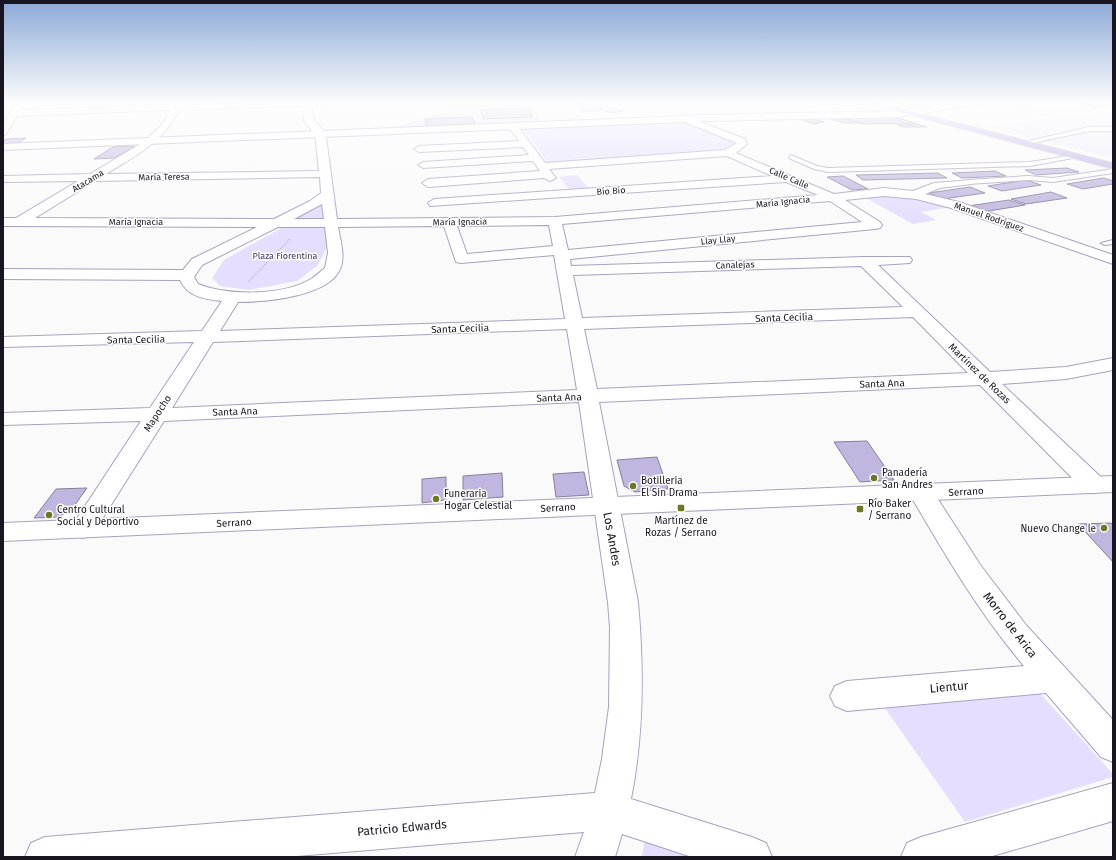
<svg xmlns="http://www.w3.org/2000/svg" width="1116" height="860" font-family="'Fira Sans',sans-serif">
<style>
.built{fill:#efecfb}
.green{fill:#e5deff}
.building{fill:#c0b6df;stroke:#867f9b}
.lines{fill:none;stroke-linecap:round;stroke-linejoin:round}
.service-casing{stroke:#a8a1bf;stroke-width:2}
.minor-casing{stroke:#a8a1bf;stroke-width:2}
.tertiary-casing{stroke:#a8a1bf;stroke-width:2}
.secondary-casing{stroke:#a8a1bf;stroke-width:2}
.primary-casing{stroke:#d5d5d7;stroke-width:2}
.path{stroke:#a09ea3;stroke-width:2;stroke-dasharray:0.5 2;stroke-linecap:butt}
.service{fill:#fff;fill-rule:evenodd}
.minor{fill:#fff;fill-rule:evenodd}
.tertiary{fill:#fff;fill-rule:evenodd}
.secondary{fill:#fff;fill-rule:evenodd}
.primary{fill:#bfaee6;fill-rule:evenodd}
.poi-dot{fill:#6e7823;stroke:#fff;stroke-width:1.5}
.labels{text-anchor:middle;stroke-width:3;stroke-linejoin:round;paint-order:stroke}
.far-street-label{font-size:9px;fill:#181520;stroke:#fff}
.far-park-label{font-size:9px;fill:#443467;stroke:#fff}
.street-label{font-size:10px;fill:#181520;stroke:#fff}
.poi-label{font-size:10px;fill:#181520;stroke:#fff;text-anchor:start}
.near-street-label{font-size:12px;fill:#181520;stroke:#fff}
</style>
<rect width="100%" height="100%" fill="#fafafa"/>
<path class="built" d="M1020 102H1063L1101 112 1094 113 1113 117V158L987 127 1052 117 1002 105Z"/>
<g class="green">
<path d="M464 102H570V103L531 104 542 122 396 128Z"/>
<path d="M682 121 739 143 728 152 549 164 522 128Z"/>
<path d="M577 175 591 191 572 193 559 177Z"/>
<path d="M883 195 918 199 951 207 921 212 936 220 913 224 864 197Z"/>
<path d="M322 203 323 220H287Z"/>
<path d="M283 227 326 228 328 246 317 266 297 281 249 290 220 286 212 278 224 260Z"/>
<path d="M1037 690 1113 774V777L965 822 882 704Z"/>
<path d="M646 831 700 857H642Z"/>
</g>
<g class="building">
<path d="M575 102H587L594 109H601L591 105 600 104 623 111 613 113 603 110 583 112Z"/>
<path d="M891 102H908L920 105 905 106Z"/>
<path d="M1086 103 1103 107 1095 108 1078 104Z"/>
<path d="M527 108 533 117 484 119 480 110Z"/>
<path d="M472 117 475 124 426 127 425 119Z"/>
<path d="M886 117 899 118 915 123 863 124 845 119Z"/>
<path d="M800 119H814L824 122 814 124Z"/>
<path d="M829 119H845L860 123H844Z"/>
<path d="M918 124 927 127H903L897 125Z"/>
<path d="M26 138 18 143 3 144 5 139Z"/>
<path d="M131 146 134 147 114 158 94 159 113 147Z"/>
<path d="M1067 168 1079 172 1036 175 1025 170Z"/>
<path d="M995 171 1006 176 962 178 952 173Z"/>
<path d="M938 173 947 178 863 180 856 175Z"/>
<path d="M843 176 868 189 852 190 827 177Z"/>
<path d="M1104 178 1113 181V184L1083 189 1067 184Z"/>
<path d="M1026 180 1041 185 1002 191 988 186Z"/>
<path d="M970 187 985 193 943 199 929 193Z"/>
<path d="M1051 192 1067 198 1026 204 1011 199Z"/>
<path d="M1009 200 1025 205 983 212 968 206Z"/>
<path d="M867 441 894 480 860 482 834 442Z"/>
<path d="M657 457 668 489 635 492 624 486 617 460Z"/>
<path d="M584 472 589 495 556 497 553 474Z"/>
<path d="M502 473 503 497 463 500V476Z"/>
<path d="M446 477V500L422 503V479Z"/>
<path d="M87 488 72 509 58 517 34 518 56 489Z"/>
<path d="M1111 523 1113 525V562L1078 524Z"/>
</g>
<g class="lines">
<defs>
<g id="service">
<path d="M1093 102 1113 106V108L1093 103Z"/>
<path d="M1089 127H1113V131H1089L1023 145 1020 143Z"/>
<path d="M791 155 817 166 828 168 1030 162 1075 155 1078 157 1030 166 828 172 814 169 789 158Z"/>
<path d="M1113 169V173L1053 182 1028 180 968 184 965 182 968 180 1028 176 1053 178Z"/>
<path d="M1113 240V244L1105 245 1101 243Z"/>
</g>
<g id="minor">
<path d="M16 102H24L20 110 173 105 175 102H183L182 105 337 102 333 104 312 105C311 127 322 122 326 137L337 219 555 217 818 195 786 182 430 206 428 203 434 199 772 176 727 156 549 169 556 178 550 181 544 178 428 187 422 183 428 179 540 171 533 161 423 168 418 165 423 162 529 155 523 147 419 152 414 149 419 146 519 141 508 126 513 123 516 124 545 163 725 150 737 143 682 121V117L685 116 745 139 747 144 736 153 834 194 884 188 913 191 934 183 972 180 974 182 972 184 940 188 925 194 959 202 1113 255V264L951 208 916 199 884 196 845 200 880 222 882 225 880 228 875 229 570 259 571 266 865 257H910L912 260 910 263 878 265 990 372 1066 367 1113 358V370L1066 379 1002 384 1103 479 1106 485 1103 491 1094 493 1085 491 980 385 599 402 638 602C644 668 644 734 631 799L752 837 766 843 772 857H692L622 834 615 857H575L584 832 285 857H25L31 843 45 837 595 793 602 759 609 707 610 628 608 602 579 402 164 421 92 535 83 538 74 535 70 529 141 421 3 425V413L150 408 194 342 3 347V337L202 331 222 301C204 299 188 297 180 280L3 279V269L183 270 192 259 257 227 3 226V218H16L78 181 3 182V176L90 174 142 143 163 124 170 110 17 116 6 134 3 135V124ZM303 106 304 121 315 134 319 171 106 174C137 155 162 143 179 110ZM320 177 321 193 310 201 274 219 35 218 95 181ZM830 201 862 222 568 250 562 224ZM322 204 324 219H294ZM549 225 553 246 467 254 457 226ZM444 226 456 262 461 263 554 255 565 319 220 331 238 302C264 302 331 297 341 267 345 254 340 239 338 227ZM278 227H325L328 253 325 268C321 271 316 276 311 279 282 296 228 296 198 284L194 277 202 265ZM861 266 903 307 582 318 573 275ZM913 317 968 373 597 389 584 329ZM567 329 577 390 172 408 213 342Z"/>
<path d="M921 485 930 487 981 566 1026 625 1113 720V762L1101 757 1046 693 847 711 835 706 830 696 835 686 847 681 1024 666C979 613 944 553 909 493L912 487Z"/>
<path d="M1113 783V821L989 857H901L907 843 921 837Z"/>
</g>
<path id="tertiary" d="M957 102H987L983 104 898 117 708 121 3 150V144L708 115 898 111Z"/>
<path id="secondary" d="M1113 476V492L3 541V523Z"/>
<path id="primary" d="M861 102H876L1113 163V169Z"/>
</defs>
<use href="#service" class="service-casing"/>
<use href="#minor" class="minor-casing"/>
<use href="#tertiary" class="tertiary-casing"/>
<use href="#secondary" class="secondary-casing"/>
<use href="#primary" class="primary-casing"/>
<path class="path" d="M249 281 290 239"/>
<use href="#service" class="service"/>
<use href="#minor" class="minor"/>
<use href="#tertiary" class="tertiary"/>
<use href="#secondary" class="secondary"/>
<use href="#primary" class="primary"/>
</g>
<linearGradient id="sky" x2="0" y2="1"><stop stop-color="#8aa8d6"/><stop offset="0.46" stop-color="#fdfdfd"/><stop offset="1" stop-color="#fdfdfd" stop-opacity="0"/></linearGradient>
<rect width="1116" height="223" fill="url(#sky)"/>
<g class="poi-dot">
<circle cx="874" cy="478" r="4"/>
<circle cx="633" cy="486" r="4"/>
<circle cx="436" cy="499" r="4"/>
<rect x="677" y="504" width="8" height="8" rx="2"/>
<rect x="856" y="505" width="8" height="8" rx="2"/>
<circle cx="49" cy="515" r="4"/>
<circle cx="1104" cy="528" r="4"/>
</g>
<g class="labels">
<g class="far-street-label">
<text transform="translate(164 177) rotate(-1)" y="3">María Teresa</text>
<text transform="translate(789 178) rotate(23)" y="3">Calle Calle</text>
<text transform="translate(88 181) rotate(-31)" y="3">Atacama</text>
<text transform="translate(611 191) rotate(-4)" y="3">Bío Bío</text>
<text transform="translate(783 202) rotate(-6)" y="3">María Ignacia</text>
<text transform="translate(989 217) rotate(19)" y="3">Manuel Rodríguez</text>
<text x="136" y="225">María Ignacia</text>
<text transform="translate(460 222) rotate(-1)" y="3">María Ignacia</text>
<text transform="translate(718 240) rotate(-6)" y="3">Llay Llay</text>
<text transform="translate(735 265) rotate(-2)" y="3">Canalejas</text>
</g>
<g class="far-park-label">
<text x="285" y="259">Plaza Fiorentina</text>
</g>
<g class="street-label">
<text transform="translate(784 317) rotate(-2)" y="4">Santa Cecilia</text>
<text transform="translate(460 328) rotate(-2)" y="4">Santa Cecilia</text>
<text transform="translate(136 339) rotate(-1)" y="4">Santa Cecilia</text>
<text transform="translate(980 373) rotate(44)" y="4">Martínez de Rozas</text>
<text transform="translate(882 383) rotate(-2)" y="4">Santa Ana</text>
<text transform="translate(559 397) rotate(-2)" y="4">Santa Ana</text>
<text transform="translate(235 411) rotate(-2)" y="4">Santa Ana</text>
<text transform="translate(157 413) rotate(-57)" y="4">Mapocho</text>
<text transform="translate(966 491) rotate(-3)" y="4">Serrano</text>
<text transform="translate(558 507) rotate(-3)" y="4">Serrano</text>
<text transform="translate(234 522) rotate(-3)" y="4">Serrano</text>
</g>
<g class="poi-label">
<text x="882" y="476">Panadería<tspan x="882" dy="12">San Andres</tspan></text>
<text x="641" y="484">Botilleria<tspan x="641" dy="12">El Sin Drama</tspan></text>
<text x="444" y="497">Funeraria<tspan x="444" dy="12">Hogar Celestial</tspan></text>
<text x="868" y="507">Río Baker<tspan x="868" dy="12">/ Serrano</tspan></text>
<text x="57" y="513">Centro Cultural<tspan x="57" dy="12">Social y Deportivo</tspan></text>
<text x="681" y="524" text-anchor="middle">Martínez de<tspan x="681" dy="12">Rozas / Serrano</tspan></text>
<text x="1096" y="532" text-anchor="end">Nuevo Change le</text>
</g>
<g class="near-street-label">
<text transform="translate(612 539) rotate(80)" y="4">Los Andes</text>
<text transform="translate(1010 625) rotate(52)" y="4">Morro de Arica</text>
<text transform="translate(949 687) rotate(-5)" y="4">Lientur</text>
<text transform="translate(402 828) rotate(-5)" y="4">Patricio Edwards</text>
</g>
</g>
<rect width="1116" height="860" fill="none" stroke="#181520" stroke-width="8"/>
</svg>
